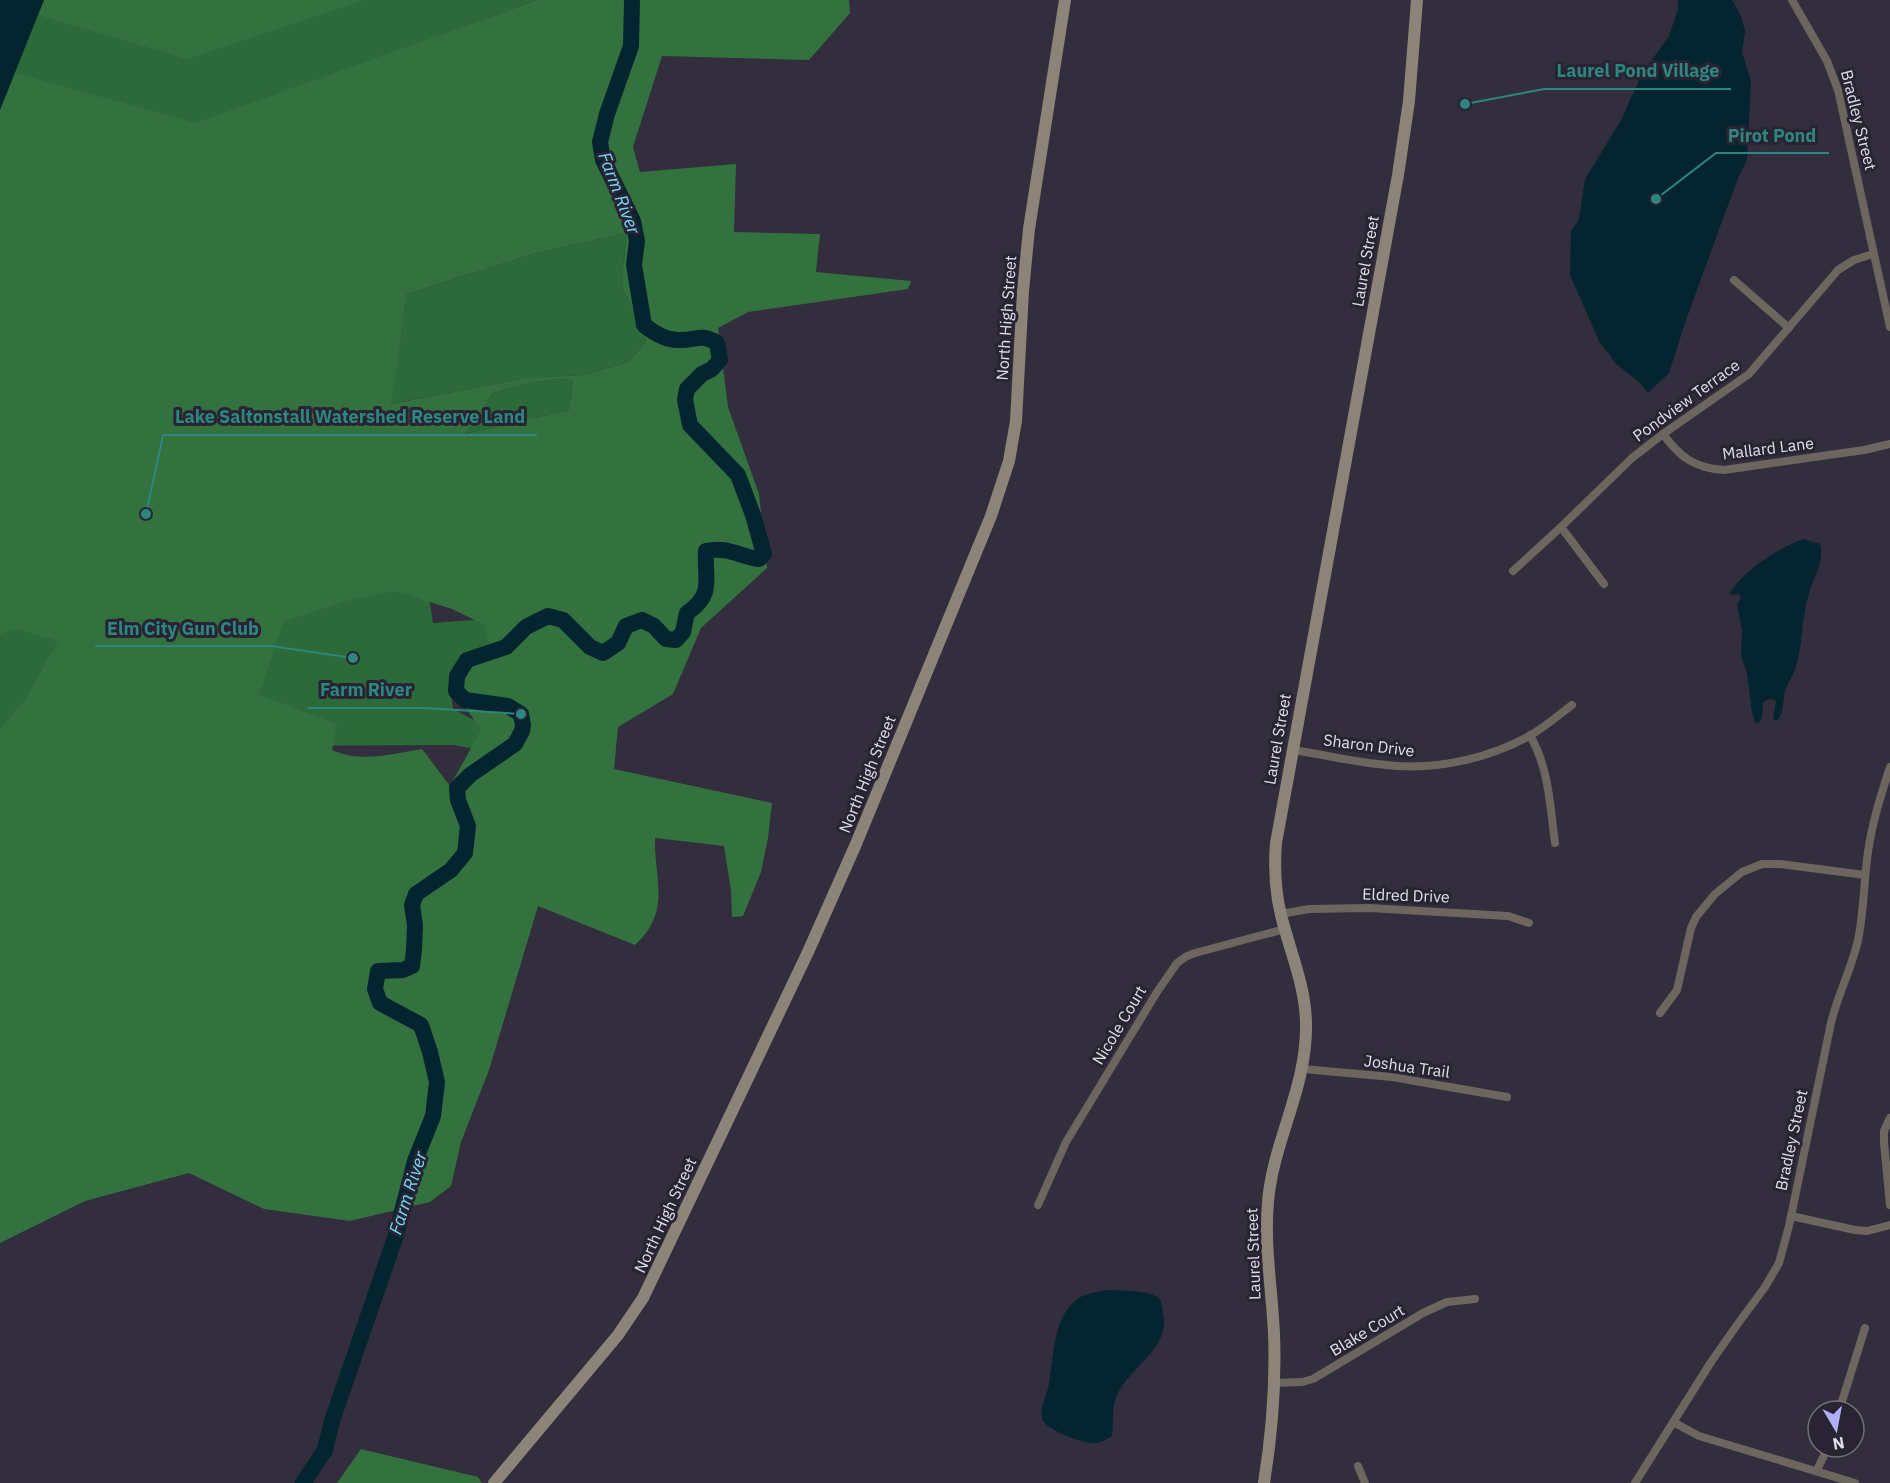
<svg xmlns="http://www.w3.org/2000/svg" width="1890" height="1483" font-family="'IBM Plex Sans',sans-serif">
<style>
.green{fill:#2d6a39}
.forest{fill:#33723f;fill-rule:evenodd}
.water{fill:#04252f}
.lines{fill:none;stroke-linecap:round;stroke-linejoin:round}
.river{stroke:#04252f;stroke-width:16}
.street{stroke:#6c665f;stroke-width:8}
.secondary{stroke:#8c8379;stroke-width:12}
.labels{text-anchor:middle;stroke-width:6;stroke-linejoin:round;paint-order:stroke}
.street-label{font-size:16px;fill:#e1dee8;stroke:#282433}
.water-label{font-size:18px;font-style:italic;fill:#72dafb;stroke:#282433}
.leader{fill:none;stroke:#2e8680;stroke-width:2}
.callout-dot{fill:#2e8680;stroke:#282433;stroke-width:2}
.callout-label{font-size:18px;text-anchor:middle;font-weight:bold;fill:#2e8680;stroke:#282433;stroke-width:6;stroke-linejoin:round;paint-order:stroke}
</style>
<rect width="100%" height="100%" fill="#322e3d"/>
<g class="green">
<path d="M0 0H537L438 36 342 382 423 556 433 623 525 616 450 688 453 709 485 726 488 751 453 745 151 746 0 924Z"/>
<path d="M627 233 621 284 646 341 629 362 582 375 526 378 390 404 407 294 533 254Z"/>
<path d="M560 379 573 380 569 410 464 434 493 393 535 382Z"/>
</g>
<g class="forest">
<path d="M44 0H364L187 59 38 15Z"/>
<path d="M537 0H849L850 13 809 60 662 56 633 147 640 172 736 164 734 232 820 234 816 272 911 281 908 289 748 312 718 328 728 407 759 494 767 568 701 628 673 694 618 727 614 769 772 803 768 838 761 872 743 916 732 917 731 891 724 846 655 838C654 880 672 911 635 945L538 906 489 1070 461 1142 451 1186 430 1202 350 1221 264 1209 189 1173 85 1201 0 1243V729L25 700 58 641 17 629 0 634V110L15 73 196 123ZM627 233 621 284 646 341 629 362 582 375 526 378 391 404 407 294 533 254ZM560 379 573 380 569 410 465 434 493 393 535 382ZM395 591 452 609 485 625 489 645 469 652 453 669 449 691 464 705 481 730 450 786 422 749C392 754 361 763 332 750L337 724 259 695 284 621 353 599Z"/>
<path d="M361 1449 478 1477 482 1483H337Z"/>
</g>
<g class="water">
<path d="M0 0H44L0 110Z"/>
<path d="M1678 0H1732L1741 16 1745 31 1742 52 1751 81 1747 160 1739 176 1721 224 1686 320 1669 373 1648 393 1639 382 1616 364 1599 341 1570 275 1571 231 1579 219 1585 179 1620 122 1643 72 1669 36 1678 9Z"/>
<path d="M1803 539 1820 544C1825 563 1812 579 1808 597 1801 621 1803 646 1795 670 1792 677 1787 684 1785 691 1782 702 1785 714 1776 721L1773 719 1776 701C1770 698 1767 699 1763 703L1762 717 1760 722 1755 723 1752 712 1747 673 1741 656 1742 631 1737 604 1741 598 1739 594 1732 595 1730 592C1748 568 1775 550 1803 539Z"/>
<path d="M1106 1290C1118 1291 1152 1289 1160 1300 1162 1303 1162 1309 1163 1313 1171 1348 1130 1367 1117 1395 1111 1407 1114 1423 1112 1436 1107 1439 1101 1443 1095 1443 1084 1444 1046 1430 1042 1419 1039 1409 1048 1393 1049 1383 1054 1355 1053 1315 1079 1298 1086 1293 1098 1292 1106 1290Z"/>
</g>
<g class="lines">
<path class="river" d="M303 1483 325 1450 332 1421 396 1235 415 1161 433 1116 437 1082 430 1052 421 1025 380 1003 375 989 378 971 403 970 412 966 414 950 415 925 412 905 416 894 451 870 465 853 468 826 458 800 457 788 470 775 515 744 522 731 523 725 521 714 508 706 465 700 456 691 457 676 467 660 506 647 526 627 548 616 563 620 590 647 603 653 618 643 626 626 642 620 654 626 666 639 676 640 683 632 687 613C715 594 704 579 706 551 727 546 738 556 759 559L764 554 753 515 738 475 690 425 685 400 687 389 702 374 712 369 720 360 717 343C700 333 698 340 680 340 666 341 654 333 644 325L634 265 637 241 633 221 603 160 600 142 607 114 631 46 632 0"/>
<g class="street">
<path d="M1792 0 1827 61 1838 90 1890 327"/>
<path d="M1734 280 1789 328"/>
<path d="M1663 434C1680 457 1694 468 1724 470L1864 450 1890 444"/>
<path d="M1561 527 1604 584"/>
<path d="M1513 571 1561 527 1632 458 1663 434 1749 374 1838 270 1854 260 1873 254"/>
<path d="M1530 735C1549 769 1550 805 1555 843"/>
<path d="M1292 750C1327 755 1362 764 1397 766 1442 769 1492 757 1531 735 1546 726 1559 715 1572 705"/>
<path d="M1281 914 1309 909 1369 908 1508 916 1529 923"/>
<path d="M1660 1013 1677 990 1691 928 1696 917 1715 894 1742 872 1762 864H1780L1865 875"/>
<path d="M1303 1069 1392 1077 1507 1097"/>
<path d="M1890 1118 1884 1131V1143L1890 1205"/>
<path d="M1038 1205 1066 1142 1157 992 1177 963 1187 956 1195 953 1285 929"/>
<path d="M1791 1216 1855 1230 1867 1231 1890 1225"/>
<path d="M1274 1383 1302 1382 1313 1379 1423 1313 1447 1302 1475 1299"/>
<path d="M1839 1411 1865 1328"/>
<path d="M1673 1422 1699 1436 1855 1483"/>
<path d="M1358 1466 1365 1483"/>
<path d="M1817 1470 1828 1447"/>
<path d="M1635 1483 1711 1362 1737 1325 1765 1287 1779 1263 1789 1226 1831 1023C1838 993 1854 964 1859 935 1864 907 1864 880 1868 852 1872 823 1881 795 1890 767"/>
</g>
<g class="secondary">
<path d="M494 1483 618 1335 643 1298 808 952 856 844 991 516 1009 461 1016 421 1023 291 1029 229 1065 0"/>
<path d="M1264 1483C1272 1433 1276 1384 1274 1334 1272 1289 1264 1246 1268 1202 1273 1141 1307 1088 1306 1025 1306 987 1290 952 1281 915 1275 891 1274 868 1276 843L1398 175 1409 101 1417 0"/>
</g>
</g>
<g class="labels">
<g class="street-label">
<text transform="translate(1859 120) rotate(76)" y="6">Bradley Street</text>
<text transform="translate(1365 261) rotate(-80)" y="6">Laurel Street</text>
<text transform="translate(1006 318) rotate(-86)" y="6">North High Street</text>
<text transform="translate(1686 400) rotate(-36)" y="6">Pondview Terrace</text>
<text transform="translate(1768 448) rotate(-7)" y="6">Mallard Lane</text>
<text transform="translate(1277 739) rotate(-80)" y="6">Laurel Street</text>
<text transform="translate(1369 745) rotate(7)" y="6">Sharon Drive</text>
<text transform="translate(867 774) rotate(-68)" y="6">North High Street</text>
<text transform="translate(1406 895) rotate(2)" y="6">Eldred Drive</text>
<text transform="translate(1119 1025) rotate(-59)" y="6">Nicole Court</text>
<text transform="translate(1407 1066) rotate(8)" y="6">Joshua Trail</text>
<text transform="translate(1791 1140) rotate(-78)" y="6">Bradley Street</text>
<text transform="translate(665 1215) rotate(-65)" y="6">North High Street</text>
<text transform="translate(1253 1254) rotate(-92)" y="6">Laurel Street</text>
<text transform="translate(1367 1330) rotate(-31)" y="6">Blake Court</text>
</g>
<g class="water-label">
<text transform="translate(619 193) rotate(69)" y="6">Farm River</text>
<text transform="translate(408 1193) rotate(-72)" y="6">Farm River</text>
</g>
</g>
<path class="leader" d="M1465 104L1544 89H1731M1656 199L1716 153H1829M146 514L163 435H537M353 658L271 646H95M521 714L424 708H308"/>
<g class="callout-dot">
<circle cx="1465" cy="104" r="6"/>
<circle cx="1656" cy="199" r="6"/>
<circle cx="146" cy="514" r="6"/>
<circle cx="353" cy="658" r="6"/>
<circle cx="521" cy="714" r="6"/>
</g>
<g class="callout-label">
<text x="1638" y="77">Laurel Pond Village</text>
<text x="1772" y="142">Pirot Pond</text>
<text x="350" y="423">Lake Saltonstall Watershed Reserve Land</text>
<text x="183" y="635">Elm City Gun Club</text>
<text x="366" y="696">Farm River</text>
</g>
<g transform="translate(1836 1429) rotate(170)"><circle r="28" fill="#282433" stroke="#726e7b" stroke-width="1.5"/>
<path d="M0-4.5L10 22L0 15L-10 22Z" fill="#b2adf9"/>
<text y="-9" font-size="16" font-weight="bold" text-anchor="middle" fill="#e1dee8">N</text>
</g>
</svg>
